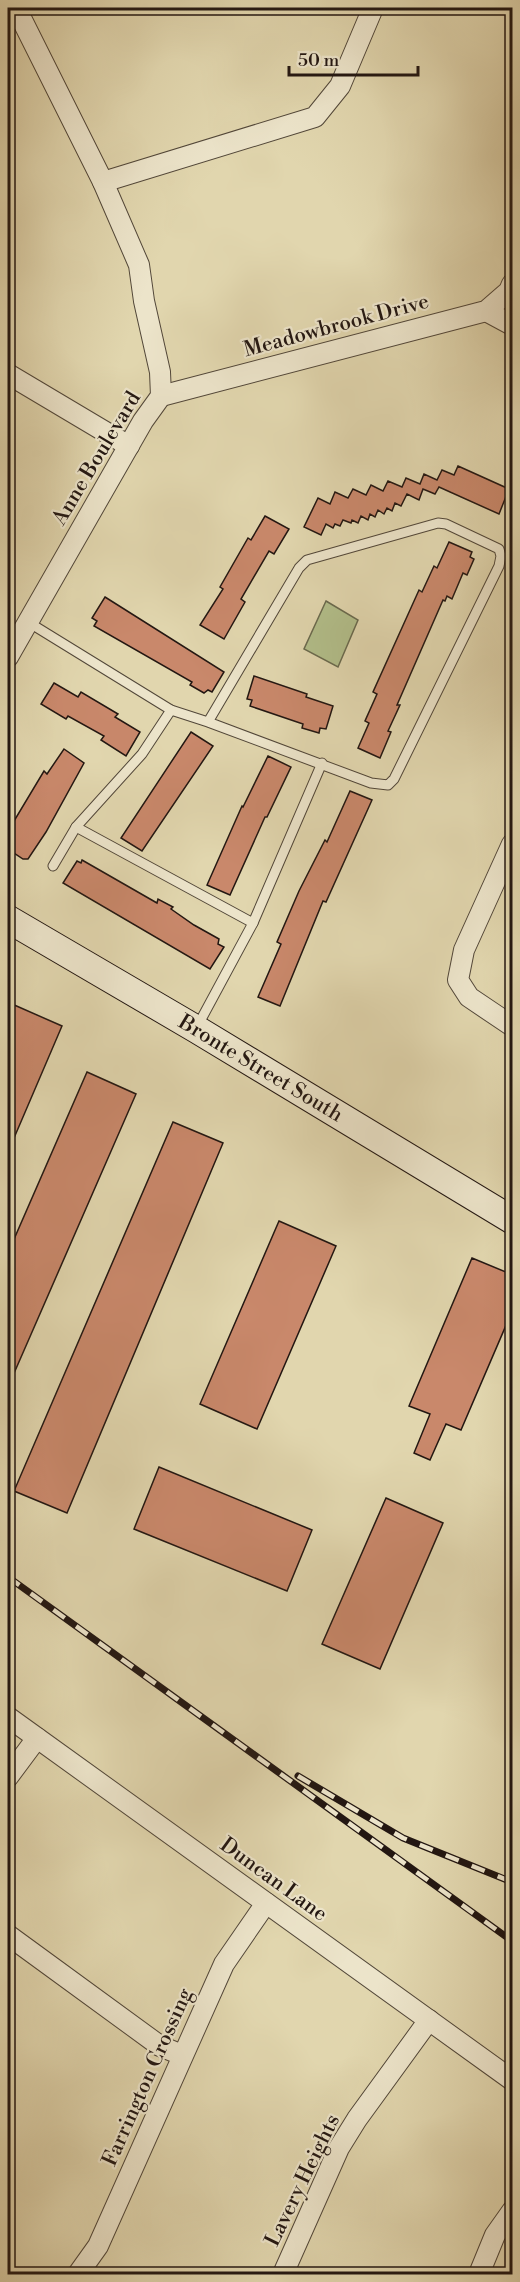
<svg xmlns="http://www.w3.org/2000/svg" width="520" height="2282" font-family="'Libre Bodoni',serif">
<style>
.green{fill:#b2be8a;stroke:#6a6a4e;stroke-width:1.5}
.building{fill:#c9886b;stroke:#231712;stroke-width:1.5}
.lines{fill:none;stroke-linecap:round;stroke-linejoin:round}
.lane-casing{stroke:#524739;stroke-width:11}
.street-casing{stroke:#524739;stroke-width:22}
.secondary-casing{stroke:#231712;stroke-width:29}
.lane{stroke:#ece4ca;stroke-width:9}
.street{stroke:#ece4ca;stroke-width:20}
.secondary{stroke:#ece4ca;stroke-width:27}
.rail-casing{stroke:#231712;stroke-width:7}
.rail{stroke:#ece4ca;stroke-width:4.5;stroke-dasharray:14;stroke-linecap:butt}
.labels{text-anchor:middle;stroke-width:4.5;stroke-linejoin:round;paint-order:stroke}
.street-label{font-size:21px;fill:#231712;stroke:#ece4ca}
</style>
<rect width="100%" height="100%" fill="#e1d6ae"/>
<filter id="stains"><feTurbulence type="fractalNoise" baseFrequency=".00333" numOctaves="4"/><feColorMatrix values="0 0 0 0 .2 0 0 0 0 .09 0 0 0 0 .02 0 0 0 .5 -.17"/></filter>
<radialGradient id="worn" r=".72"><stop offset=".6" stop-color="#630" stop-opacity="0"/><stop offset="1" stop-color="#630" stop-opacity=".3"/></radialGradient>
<path class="green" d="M326 601 358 620 338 667 304 649Z"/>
<g class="building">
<path d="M458 466 509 489 499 514 439 487 435 494 423 489 419 500 407 494 401 506 395 503 392 511 387 508 384 514 378 510 375 517 370 514 368 520 361 516 358 523 352 520 351 523 343 520 340 526 335 524 333 528 326 524 321 535 304 527 318 498 330 504 335 492 348 498 353 489 366 495 371 485 383 491 388 481 402 487 406 478 420 484 424 474 437 480 442 470 454 475Z"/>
<path d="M265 516 289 529 274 554 269 551 241 599 245 602 224 639 200 625 223 589 220 587 248 538 251 540Z"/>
<path d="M449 542 472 552 470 557 474 559 467 575 463 573 452 599 447 596 445 601 443 600 397 705H400L388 731 391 732 380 758 358 748 369 723 365 721 377 694 373 692 419 590 422 592 434 566 437 568Z"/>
<path d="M105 597 224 672 212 692 208 690 204 693 190 685 192 682 94 626 97 621 92 618Z"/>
<path d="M254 676 307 694 306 697 333 706 326 729 320 728 319 733 302 728 303 724 250 706 252 700 247 699Z"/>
<path d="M54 683 78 697 81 692 118 714 115 717 140 732 126 756 101 740 104 736 68 716 66 719 41 704Z"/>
<path d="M191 732 213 746 142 851 121 838Z"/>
<path d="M64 749 84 763 46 832 28 859H23L8 849V831L44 771 47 774Z"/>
<path d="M268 756 291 767 267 817H265L230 895 207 885 242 806 243 807Z"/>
<path d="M350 791 372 800 326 902 323 901 280 1006 258 997 281 944 277 942 299 891 325 840 327 842Z"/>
<path d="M82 860 157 903 158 899 173 907 171 909 194 925 219 939 218 944 224 947 210 969 63 883 77 861 81 863Z"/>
<path d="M12 1004 62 1026 8 1152V1015Z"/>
<path d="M87 1072 136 1094 8 1387V1253Z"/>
<path d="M173 1122 223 1143 67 1513 14 1491Z"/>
<path d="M279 1221 336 1246 257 1429 200 1404Z"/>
<path d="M472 1258 513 1275V1309L461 1430 446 1424 430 1460 414 1453 430 1414 409 1406Z"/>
<path d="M159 1467 312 1530 287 1591 134 1529Z"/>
<path d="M386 1498 443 1523 380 1669 322 1644Z"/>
</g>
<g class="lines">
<defs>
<g id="lane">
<path d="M28 622 171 710 208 722 371 783 388 785 394 779 499 566 501 556 499 549 446 524 438 523 307 560 299 568 208 722"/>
<path d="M76 827 253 923"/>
<path d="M53 866 76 827 142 754 171 710"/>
<path d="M197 1027 253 923 322 763"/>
</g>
<g id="street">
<path d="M103 182 315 117 340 86 373 8"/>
<path d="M486 311 512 325"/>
<path d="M8 374 129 446"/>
<path d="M161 396 486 311 509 291 512 284"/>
<path d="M8 657 143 421 161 396 160 372 144 301 139 265 103 182 16 8"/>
<path d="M512 844 464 950 458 980 469 997 512 1026"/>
<path d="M8 1717 512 2080"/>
<path d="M8 1777 37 1738"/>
<path d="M8 1935 160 2046 182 2055"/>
<path d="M78 2274 98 2246 224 1964 266 1903"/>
<path d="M283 2274 339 2148 357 2119 429 2020"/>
<path d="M479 2274 495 2235 512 2211"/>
</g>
<path id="secondary" d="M8 919 196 1029 512 1220"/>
</defs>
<use href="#lane" class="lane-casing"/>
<use href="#street" class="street-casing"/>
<use href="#secondary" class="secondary-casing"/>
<use href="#lane" class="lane"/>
<use href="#street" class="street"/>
<use href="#secondary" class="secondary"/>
<defs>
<g id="rail">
<path d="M8 1577 512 1941"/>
<path d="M298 1776 403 1838 512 1882"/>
</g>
</defs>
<use href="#rail" class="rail-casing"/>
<use href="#rail" class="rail"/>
</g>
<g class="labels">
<g class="street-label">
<text transform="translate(336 325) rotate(-15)" y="7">Meadowbrook Drive</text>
<text transform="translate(96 458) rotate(-59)" y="7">Anne Boulevard</text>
<text transform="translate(261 1068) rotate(31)" y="7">Bronte Street South</text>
<text transform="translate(274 1879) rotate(36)" y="7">Duncan Lane</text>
<text transform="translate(147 2077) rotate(-66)" y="7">Farrington Crossing</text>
<text transform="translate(302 2180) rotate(-64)" y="7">Lavery Heights</text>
</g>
</g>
<rect width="520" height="2282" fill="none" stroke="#e1d6ae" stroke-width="30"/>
<rect x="9" y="9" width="502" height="2264" fill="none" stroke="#231712" stroke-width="3"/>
<rect x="15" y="15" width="490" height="2252" fill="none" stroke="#231712" stroke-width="1.5"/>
<path d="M289 66v9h129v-9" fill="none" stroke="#231712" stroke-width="3"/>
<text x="298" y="66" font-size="18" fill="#231712" stroke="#ece4ca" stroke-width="4.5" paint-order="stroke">50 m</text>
<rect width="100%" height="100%" filter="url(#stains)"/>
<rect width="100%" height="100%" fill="url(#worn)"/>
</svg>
